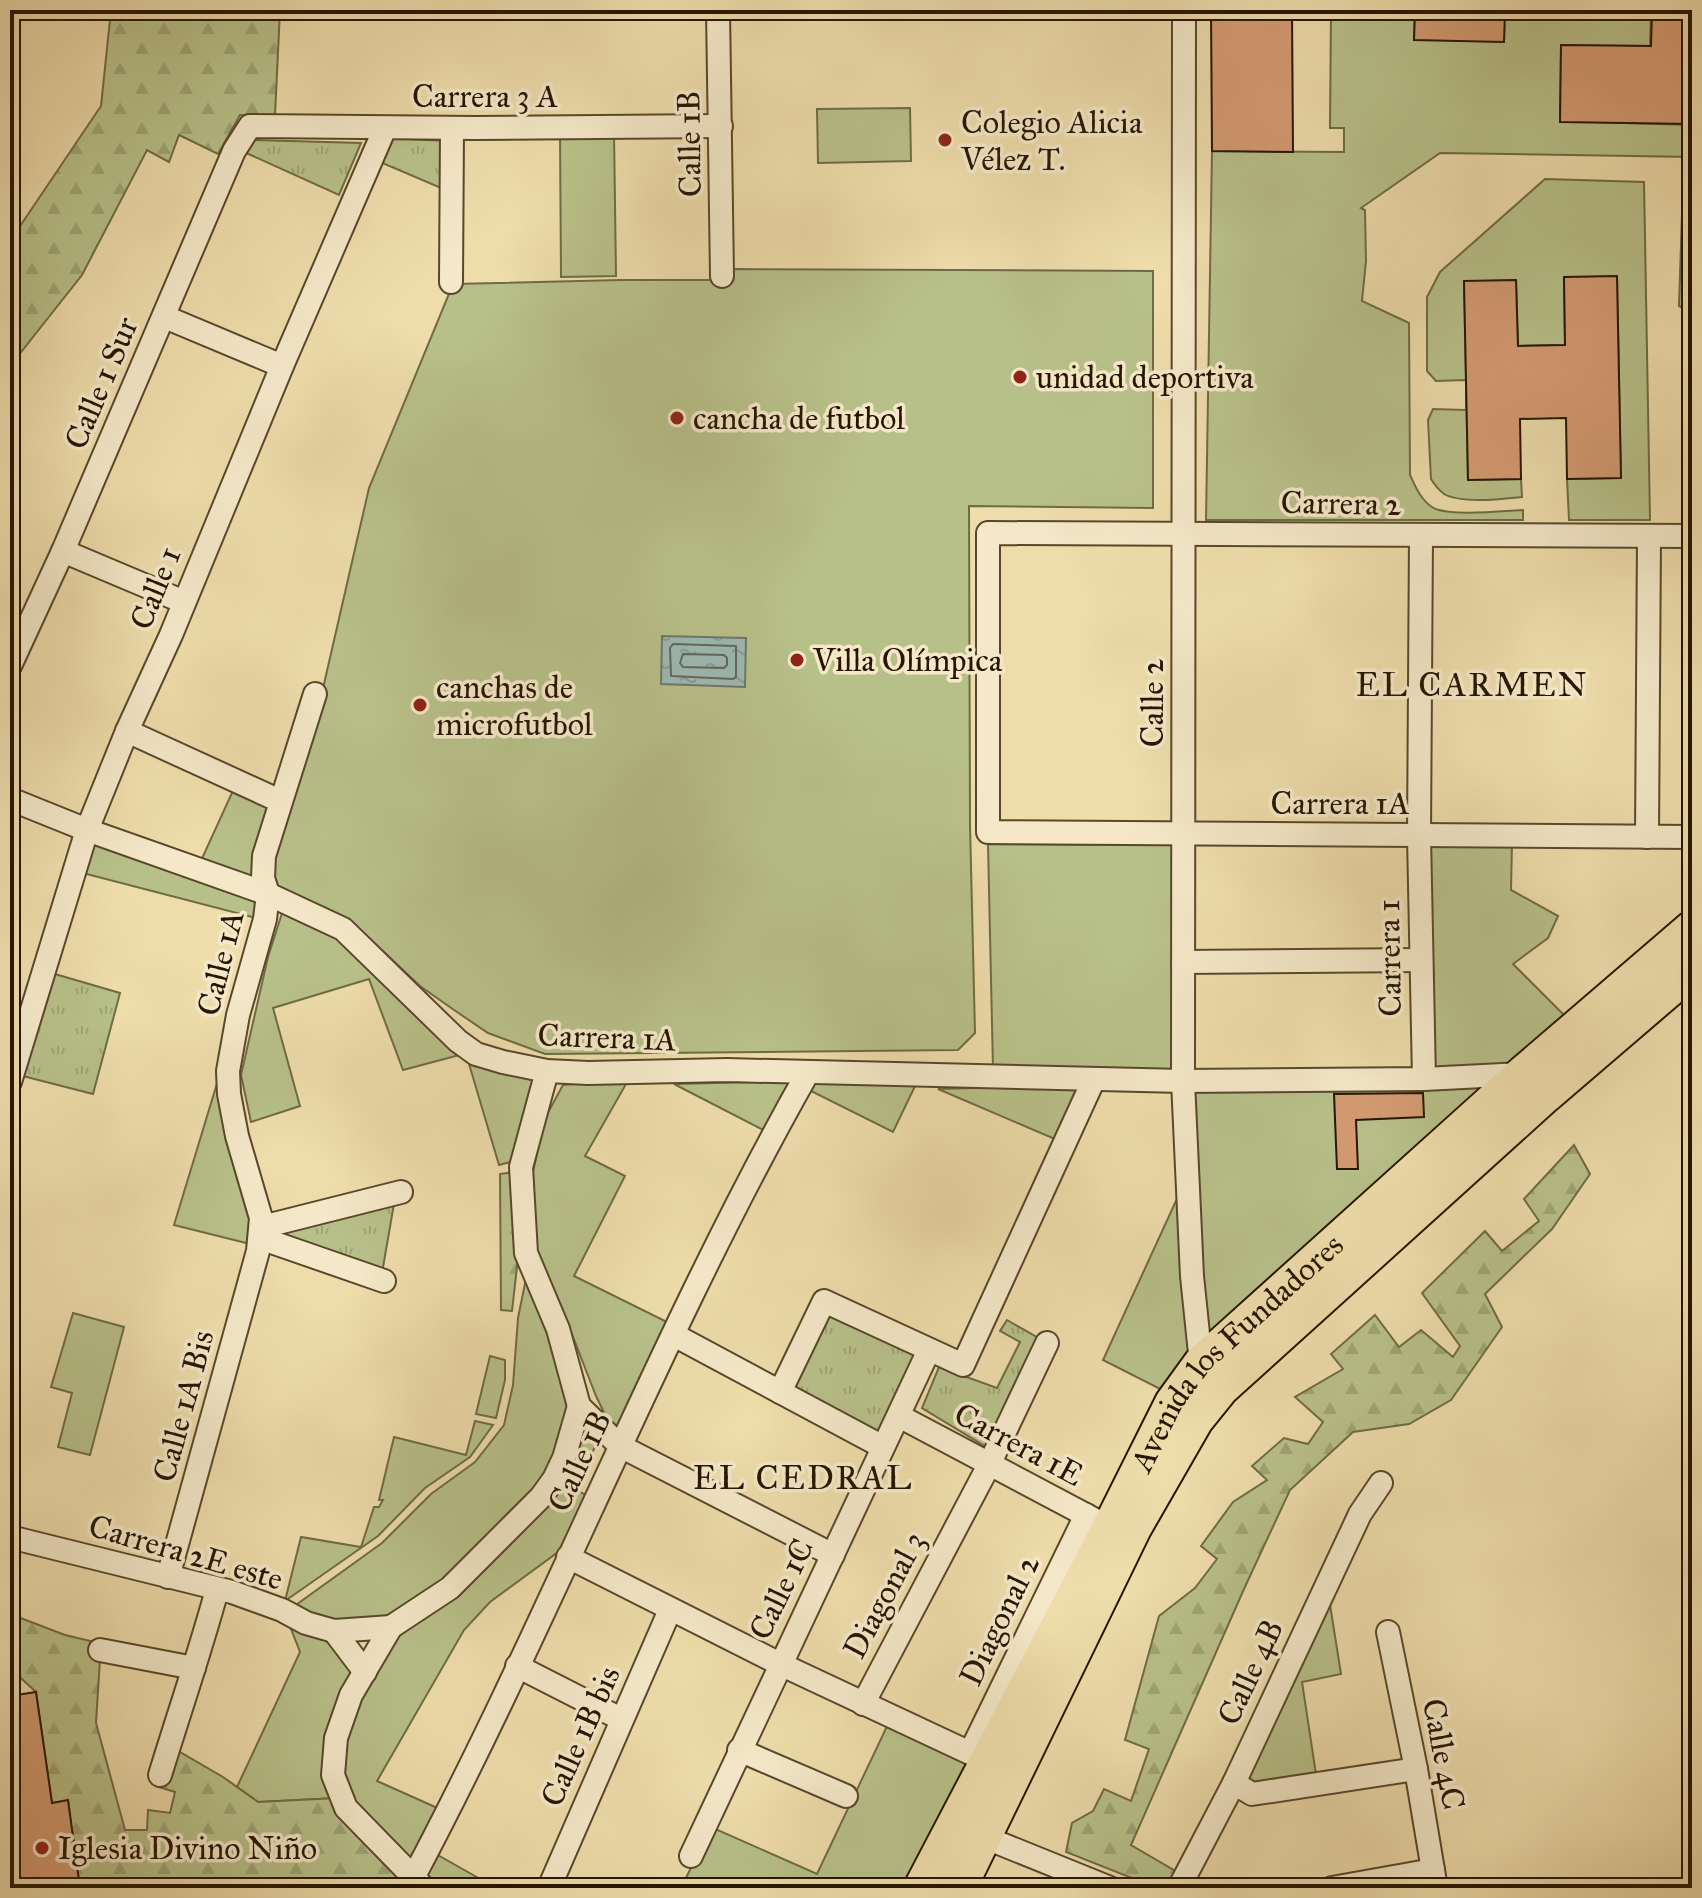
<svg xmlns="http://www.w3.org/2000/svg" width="1702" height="1898" font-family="'IM FELL Great Primer',serif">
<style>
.grass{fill:#b8c089;stroke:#6f6b44;stroke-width:2}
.forest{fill:url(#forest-firs);stroke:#6f6b44;stroke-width:2}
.park{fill:url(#park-tufts);stroke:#6f6b44;stroke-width:2}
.water{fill:url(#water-ripples);stroke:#6d786b;stroke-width:2}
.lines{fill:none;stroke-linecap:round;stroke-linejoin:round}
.shore{stroke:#62685a;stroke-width:2}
.building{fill:#d49b72;stroke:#261600;stroke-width:2}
.street-casing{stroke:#58482b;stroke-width:26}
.primary-casing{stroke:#261600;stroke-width:38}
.street{stroke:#f4e8c8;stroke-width:22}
.primary{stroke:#eedcab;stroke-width:34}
.poi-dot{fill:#8f2418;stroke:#f4e8c8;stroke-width:3}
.labels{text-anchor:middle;stroke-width:7;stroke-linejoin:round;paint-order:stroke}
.street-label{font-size:32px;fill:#261600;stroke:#f4e8c8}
.poi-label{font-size:32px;fill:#261600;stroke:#f4e8c8;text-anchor:start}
.neighbourhood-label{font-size:34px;letter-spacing:2px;fill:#261600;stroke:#f4e8c8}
</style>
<defs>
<pattern id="forest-firs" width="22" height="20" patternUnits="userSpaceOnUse" patternTransform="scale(2)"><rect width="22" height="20" fill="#b8c089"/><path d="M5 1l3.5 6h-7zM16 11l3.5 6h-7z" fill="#9ea474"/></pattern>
<pattern id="park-tufts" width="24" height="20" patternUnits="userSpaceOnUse" patternTransform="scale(2)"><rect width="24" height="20" fill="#b8c089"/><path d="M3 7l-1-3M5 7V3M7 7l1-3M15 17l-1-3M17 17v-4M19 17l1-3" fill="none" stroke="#9ea474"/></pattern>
<pattern id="water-ripples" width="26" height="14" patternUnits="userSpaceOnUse" patternTransform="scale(2)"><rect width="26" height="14" fill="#9db9b3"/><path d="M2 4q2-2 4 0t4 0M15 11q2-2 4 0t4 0" fill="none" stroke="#879e98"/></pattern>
</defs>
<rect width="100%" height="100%" fill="#eedcab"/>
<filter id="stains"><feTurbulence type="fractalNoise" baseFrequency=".0025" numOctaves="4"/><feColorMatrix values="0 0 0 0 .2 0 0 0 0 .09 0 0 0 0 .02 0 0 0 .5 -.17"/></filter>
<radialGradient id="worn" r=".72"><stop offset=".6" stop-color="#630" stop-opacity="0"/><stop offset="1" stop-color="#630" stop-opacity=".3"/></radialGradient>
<g class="grass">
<path d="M1331 10H1415L1414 39 1504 42 1505 10H1651L1650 46 1561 45 1560 121 1692 125V157L1440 153 1361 208 1365 210 1366 261 1362 301 1409 323 1410 475C1415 486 1421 500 1432 507 1447 517 1503 511 1523 510V520H1206L1212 151 1344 152V128H1330Z"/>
<path d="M910 108 911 161 818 163 817 109Z"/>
<path d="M614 132 616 276 561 277 560 134Z"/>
<path d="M1545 179 1644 182 1650 520H1569L1567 479 1621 478 1617 276 1564 278 1565 345 1518 346 1516 280 1464 282 1468 480 1521 479 1522 497C1502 499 1462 504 1444 494 1439 490 1434 484 1431 479L1428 420 1433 409 1466 410V380L1436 381 1427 371V297L1440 272Z"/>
<path d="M1683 183H1692V312L1679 306Z"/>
<path d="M735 269 1153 271V508L969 506 970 825 975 1033 958 1050 545 1054 488 1033 454 1010 420 986 351 921 276 887 267 867 321 697 369 488 453 284 620 280H719Z"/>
<path d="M236 784 276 802 259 878 199 865Z"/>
<path d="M91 836 262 897 260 919 79 872Z"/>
<path d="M1427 842H1512L1511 890 1558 916 1548 938 1513 964 1570 1021 1520 1069 1431 1071Z"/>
<path d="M988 844 1174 845 1175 1071 993 1069Z"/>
<path d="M283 910 336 932 467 1053 403 1070 369 979 273 1008 300 1106 251 1122 241 1075 268 957Z"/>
<path d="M478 1061 539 1075 518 1160 499 1165 469 1064Z"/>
<path d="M219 1077 255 1211 254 1245 174 1225Z"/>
<path d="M813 1080 917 1082 893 1132 809 1090Z"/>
<path d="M795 1081 769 1133 674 1084Z"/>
<path d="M1498 1081 1219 1337 1203 1330 1191 1087Z"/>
<path d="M585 1083 626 1084 585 1156 625 1176 574 1276 673 1325 620 1438 610 1425 596 1396 566 1319 534 1252 532 1177 544 1120 563 1085Z"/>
<path d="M1081 1085 1057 1140 938 1089Z"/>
<path d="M1181 1190 1194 1361 1170 1394 1103 1360Z"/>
<path d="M528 1269 574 1405 550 1474 448 1582 391 1621 335 1625 289 1610 382 1543 431 1494 475 1462 504 1425 513 1385 518 1318Z"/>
<path d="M73 1313 124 1327 90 1455 58 1447 72 1393 51 1387Z"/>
<path d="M490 1356 505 1360V1380L496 1418 476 1414Z"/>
<path d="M581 1415 601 1434 575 1489 589 1497 569 1544 490 1602 464 1630 377 1781 442 1810 413 1869 351 1805 338 1774 339 1740 393 1631 559 1480Z"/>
<path d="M475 1421 493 1425 470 1457 425 1488 378 1536 285 1601 301 1537 361 1547 374 1507H379L383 1500H379L394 1437 466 1455Z"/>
<path d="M1328 1592 1341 1674 1302 1682 1317 1781 1283 1786 1238 1781Z"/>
<path d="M286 1616 332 1632 361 1672 349 1692 338 1798 258 1802 237 1787 300 1652Z"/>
<path d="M889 1722 976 1763 910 1888H681L711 1827 817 1874Z"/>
<path d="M436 1854 496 1888H430L420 1878Z"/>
</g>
<g class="forest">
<path d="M111 10H280L275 116 240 115 218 154 179 135 169 162 147 150 82 275 18 356 10 351V241L101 106Z"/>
<path d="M1574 1145 1590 1174 1552 1229 1485 1294 1502 1327 1451 1400 1409 1424 1353 1432 1290 1490 1244 1589 1131 1845 1177 1872 1169 1888H1157L1066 1852 1072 1823 1093 1811 1104 1789 1131 1801 1149 1749 1125 1740 1159 1616 1195 1588 1217 1559 1201 1546 1233 1502 1267 1480 1252 1466 1284 1438 1308 1444 1323 1422 1295 1397 1343 1369 1331 1354 1375 1315 1399 1347 1421 1330 1453 1357 1460 1346 1422 1293 1485 1231 1502 1251 1539 1221 1524 1199Z"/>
<path d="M514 1172 518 1258 512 1311 501 1310 500 1174Z"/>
<path d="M10 1614 65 1635 99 1643 100 1659 96 1723 125 1830H147L148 1810 170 1813 175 1792 159 1787 173 1748 223 1777 258 1802 338 1798 422 1888H80L68 1801 52 1803 36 1692 10 1668Z"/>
</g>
<g class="park">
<path d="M390 138 447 141 448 191 380 162Z"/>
<path d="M252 140 361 143 339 195 244 152Z"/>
<path d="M48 972 120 993 93 1094 15 1074Z"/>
<path d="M395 1198 382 1273 265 1230Z"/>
<path d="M822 1311 920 1356 879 1439 783 1388Z"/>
<path d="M1007 1320 1047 1343 993 1451 922 1408 939 1367 997 1388 1020 1342 1000 1331Z"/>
</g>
<path class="water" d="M662 636 746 638 745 687 661 684Z"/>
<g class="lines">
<g class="shore">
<path d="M673 644 736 646V677L733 679 671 676 670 648Z"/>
<path d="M683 654 724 655 727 658V665L724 668 683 667 680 663Z"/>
</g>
</g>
<g class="building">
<path d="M1211 10H1292L1293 152 1212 151Z"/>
<path d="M1415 10H1505L1504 42 1414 40Z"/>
<path d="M1652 10H1692V124L1560 122 1561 45 1651 46Z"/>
<path d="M1617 276 1621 478 1567 479 1566 418 1520 419 1521 479 1468 480 1464 281 1516 280 1518 346 1565 345 1564 277Z"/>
<path d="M1423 1093 1424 1117 1356 1120 1358 1169H1337L1334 1094Z"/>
<path d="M36 1692 52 1803 68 1800 80 1888H10V1791L19 1790 10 1737V1696Z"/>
</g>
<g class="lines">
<defs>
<g id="street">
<path d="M718 10 722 276"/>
<path d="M1184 10 1183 1081 1192 1276 1201 1363 1206 1369"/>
<path d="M451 282 452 128"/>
<path d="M165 317 282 366"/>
<path d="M1421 536 1419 836 1424 1079"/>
<path d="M1692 536 988 533V832L1692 837"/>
<path d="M63 551 184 602"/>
<path d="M10 666 63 551 234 151 250 126 475 128 721 126"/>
<path d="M127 731 280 801"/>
<path d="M10 799 87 830 268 894 343 929 458 1041 476 1054 503 1062 547 1071 588 1073 727 1070 1183 1081 1424 1079 1522 1074"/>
<path d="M1647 837 1649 536"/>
<path d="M1183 962 1421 960"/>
<path d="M547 1071 521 1167 526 1253 558 1329 579 1406 620 1446 833 1555"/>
<path d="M10 1082 87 830 127 731 171 635 282 366 385 128"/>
<path d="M262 1227 401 1192"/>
<path d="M260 1238 384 1281"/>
<path d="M674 1335 883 1447"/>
<path d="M780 1392 824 1301 963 1365 1094 1079"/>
<path d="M899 1416 1099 1522"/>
<path d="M10 1537 232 1592 282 1610 306 1623 334 1631 391 1627"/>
<path d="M568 1557 780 1664 970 1753 1086 1515"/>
<path d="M168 1577 258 1251 261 1218 237 1136 229 1094 228 1071 238 1015 265 919 268 894 263 878 264 856 315 694"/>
<path d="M334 1631 365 1672"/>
<path d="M1388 1632 1416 1769 1436 1888"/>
<path d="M100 1650 194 1668"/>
<path d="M517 1666 621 1719"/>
<path d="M863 1704 989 1465 1047 1343"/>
<path d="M739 1750 846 1796"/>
<path d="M160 1775C179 1713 200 1652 217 1590"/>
<path d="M1234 1783 1252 1794 1416 1769"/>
<path d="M984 1837 1110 1888"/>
<path d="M691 1856 929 1350"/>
<path d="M413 1878C553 1614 660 1334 807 1074"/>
<path d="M423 1887 346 1808 333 1775 336 1738 351 1695 391 1627 450 1588 541 1497 554 1479 564 1458 579 1406"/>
<path d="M549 1888 670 1610"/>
<path d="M1179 1888 1234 1783 1360 1514 1381 1483"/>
<path d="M1332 1888 1433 1870"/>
</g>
<g id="primary">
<path id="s1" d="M921 1888 1110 1527 1172 1403 1201 1363 1522 1074 1692 928"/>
<path d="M959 1888 1134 1528 1196 1420 1221 1389 1545 1096 1692 970"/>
</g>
</defs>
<use href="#street" class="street-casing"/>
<use href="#primary" class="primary-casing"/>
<use href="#street" class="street"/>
<use href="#primary" class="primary"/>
</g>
<g class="poi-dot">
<circle cx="945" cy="140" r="8"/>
<circle cx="1020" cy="377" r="8"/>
<circle cx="677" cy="418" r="8"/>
<circle cx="797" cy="660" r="8"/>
<circle cx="420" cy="705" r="8"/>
<circle cx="42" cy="1848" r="8"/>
</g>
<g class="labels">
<g class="street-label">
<text x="485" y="107">Carrera 3 A</text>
<text transform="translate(689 144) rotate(-91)" y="11">Calle 1B</text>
<text transform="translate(101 383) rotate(-67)" y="11">Calle 1 Sur</text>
<text transform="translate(1341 503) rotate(1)" y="11">Carrera 2</text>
<text transform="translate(155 588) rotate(-68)" y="11">Calle 1</text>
<text transform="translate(1152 703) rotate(-90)" y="11">Calle 2</text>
<text x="1340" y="814">Carrera 1A</text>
<text transform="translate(1389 958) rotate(-91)" y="11">Carrera 1</text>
<text transform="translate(220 963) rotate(-76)" y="11">Calle 1A</text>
<text transform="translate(607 1037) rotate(2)" y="11">Carrera 1A</text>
<text dy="11" stroke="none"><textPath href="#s1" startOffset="626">Avenida los Fundadores</textPath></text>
<text transform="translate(183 1406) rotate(-75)" y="11">Calle 1A Bis</text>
<text transform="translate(1019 1444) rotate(28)" y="11">Carrera 1E</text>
<text transform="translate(579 1461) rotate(-65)" y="11">Calle 1B</text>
<text transform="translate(186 1552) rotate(16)" y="11">Carrera 2E este</text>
<text transform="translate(781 1589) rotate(-64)" y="11">Calle 1C</text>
<text transform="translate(884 1595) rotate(-62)" y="11">Diagonal 3</text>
<text transform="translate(999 1620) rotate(-64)" y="11">Diagonal 2</text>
<text transform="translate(1250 1672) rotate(-65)" y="11">Calle 4B</text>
<text transform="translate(580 1736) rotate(-66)" y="11">Calle 1B bis</text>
<text transform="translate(1444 1754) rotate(79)" y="11">Calle 4C</text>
</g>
<g class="poi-label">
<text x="961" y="133">Colegio Alicia<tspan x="961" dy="37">Vélez T.</tspan></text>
<text x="1036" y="388">unidad deportiva</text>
<text x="693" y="429">cancha de futbol</text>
<text x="813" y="671">Villa Olímpica</text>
<text x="436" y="698">canchas de<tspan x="436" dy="37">microfutbol</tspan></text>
<text x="58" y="1859">Iglesia Divino Niño</text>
</g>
<g class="neighbourhood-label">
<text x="1472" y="696">EL CARMEN</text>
<text x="803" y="1489">EL CEDRAL</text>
</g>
</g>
<rect width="1702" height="1898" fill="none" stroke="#eedcab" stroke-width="40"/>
<rect x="12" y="12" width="1678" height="1874" fill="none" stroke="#261600" stroke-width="4"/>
<rect x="20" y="20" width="1662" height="1858" fill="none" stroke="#261600" stroke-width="2"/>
<rect width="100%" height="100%" filter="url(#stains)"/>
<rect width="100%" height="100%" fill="url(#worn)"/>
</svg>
